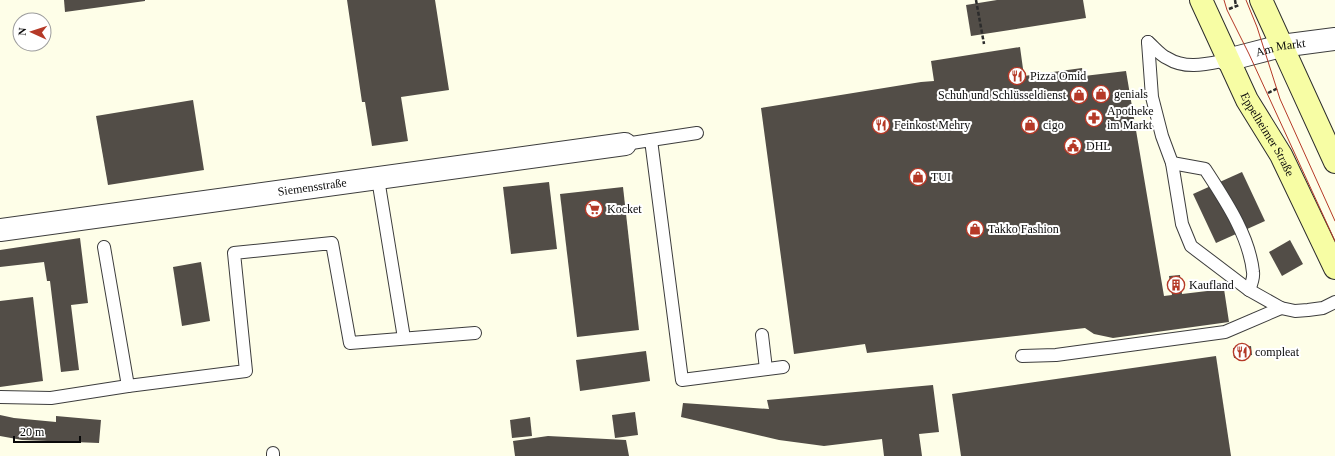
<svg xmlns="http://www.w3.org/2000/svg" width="1335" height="456" font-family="Georgia,serif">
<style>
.building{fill:#524d47}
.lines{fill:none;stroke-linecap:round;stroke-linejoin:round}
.service-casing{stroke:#3d3d3d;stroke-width:14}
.minor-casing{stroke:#3d3d3d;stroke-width:24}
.secondary-casing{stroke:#2c2c2c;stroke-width:24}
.path{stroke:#2c2c2c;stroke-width:2.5;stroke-dasharray:4 2;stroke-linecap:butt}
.service{stroke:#fff;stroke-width:12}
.minor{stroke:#fff;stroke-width:22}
.secondary{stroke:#f7fda4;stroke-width:22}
.tram{stroke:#b53927;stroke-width:1}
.labels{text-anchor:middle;stroke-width:4;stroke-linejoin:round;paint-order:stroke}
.street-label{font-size:12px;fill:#0a0a0a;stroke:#fff}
.poi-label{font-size:12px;fill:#0a0a0a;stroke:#fff;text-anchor:start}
</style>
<rect width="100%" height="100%" fill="#fefee8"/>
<g class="building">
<path d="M64 0H145V1L65 12Z"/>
<path d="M347 0H435L449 90 401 97 408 141 372 146 365 102H362Z"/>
<path d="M997 0H1083L1086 18 971 36 966 5Z"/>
<path d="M1020 47 1024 76 1082 68 1084 76 1126 71 1164 296 1172 295 1169 276 1180 275 1182 294 1224 289 1229 322 1113 338 1094 334 1085 328 867 353 865 344 794 354 761 108 921 82 934 81 931 61Z"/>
<path d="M193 100 204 170 108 185 96 116Z"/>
<path d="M1242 172 1265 221 1216 243 1193 194Z"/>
<path d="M549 182 557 249 511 254 503 187Z"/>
<path d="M623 187 639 330 577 337 560 194Z"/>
<path d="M80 238 88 303 71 305 79 370 61 372 50 281H47L44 262 0 267V250Z"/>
<path d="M1290 240 1303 264 1282 276 1269 252Z"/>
<path d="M201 262 210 321 182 326 173 267Z"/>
<path d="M33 297 43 381 0 387V301Z"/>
<path d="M1251 346 1252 355 1234 358 1233 348Z"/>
<path d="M646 351 650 381 580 391 576 360Z"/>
<path d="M1216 356 1231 456H961L952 394Z"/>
<path d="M933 385 939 432 919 434 922 456H884L882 439 824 446 779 440 681 417 683 403 769 409 767 400Z"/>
<path d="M635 412 638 435 615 438 612 415Z"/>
<path d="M0 415 14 418 56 422V416L101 420 99 443 22 440 0 436Z"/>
<path d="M530 417 532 436 512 438 510 420Z"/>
<path d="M548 436 626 440 629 456H515L513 441Z"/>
</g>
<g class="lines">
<defs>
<g id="service">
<path d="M1148 42 1152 97 1162 136 1172 163 1182 224 1191 246 1249 290 1281 308 1295 311 1308 310 1323 308 1335 302"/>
<path d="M1148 42C1154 47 1160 55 1167 58 1186 70 1207 64 1227 60"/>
<path d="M651 140 697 133"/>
<path d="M625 144 651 140 682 380 783 367"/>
<path d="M1172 163 1205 169C1225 200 1249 235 1253 272 1254 278 1251 285 1249 290"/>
<path d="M378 179 404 338"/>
<path d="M104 247 128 386"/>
<path d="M762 335 766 369"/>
<path d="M1022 356 1056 355 1225 332 1281 308"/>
<path d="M0 397 51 398 128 386 246 371 234 253 332 243 350 343 475 333"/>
<path d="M273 453V456"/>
</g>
<g id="minor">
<path id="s1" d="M1227 60 1281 46 1335 39"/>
<path id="s2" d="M0 230 625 144"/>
</g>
<g id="secondary">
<path id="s3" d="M1201 0 1247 100 1281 155 1335 268"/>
<path d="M1261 0 1335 162"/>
</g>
</defs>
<use href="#service" class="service-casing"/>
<use href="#minor" class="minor-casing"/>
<use href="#secondary" class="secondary-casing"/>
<g class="path">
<path d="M976 0 984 44"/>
<path d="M1235 0 1236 6"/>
<path d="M1229 9 1239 5"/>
<path d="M1268 93 1278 88"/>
</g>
<use href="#service" class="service"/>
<use href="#minor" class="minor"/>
<use href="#secondary" class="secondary"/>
<g class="tram">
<path d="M1224 0 1227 10 1249 54 1335 241"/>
<path d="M1246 0 1257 27 1280 99 1335 221"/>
</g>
</g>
<defs>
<symbol id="restaurant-ring" viewBox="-11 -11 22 22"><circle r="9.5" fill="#fff" stroke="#b53927" stroke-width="1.5"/><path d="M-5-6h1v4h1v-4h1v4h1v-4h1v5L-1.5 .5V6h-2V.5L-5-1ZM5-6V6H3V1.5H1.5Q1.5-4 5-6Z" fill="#b53927"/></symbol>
<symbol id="shop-ring" viewBox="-11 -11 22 22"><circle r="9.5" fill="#fff" stroke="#b53927" stroke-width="1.5"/><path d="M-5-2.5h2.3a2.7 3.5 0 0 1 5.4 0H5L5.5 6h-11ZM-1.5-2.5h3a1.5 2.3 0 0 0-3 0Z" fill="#b53927"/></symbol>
<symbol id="pharmacy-ring" viewBox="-11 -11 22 22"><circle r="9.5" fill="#fff" stroke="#b53927" stroke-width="1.5"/><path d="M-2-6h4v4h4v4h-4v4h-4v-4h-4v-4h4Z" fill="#b53927"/></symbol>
<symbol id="civic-ring" viewBox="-11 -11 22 22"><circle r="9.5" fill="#fff" stroke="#b53927" stroke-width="1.5"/><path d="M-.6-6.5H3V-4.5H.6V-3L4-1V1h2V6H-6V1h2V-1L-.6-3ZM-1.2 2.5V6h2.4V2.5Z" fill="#b53927"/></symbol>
<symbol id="supermarket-ring" viewBox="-11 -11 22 22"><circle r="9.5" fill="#fff" stroke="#b53927" stroke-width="1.5"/><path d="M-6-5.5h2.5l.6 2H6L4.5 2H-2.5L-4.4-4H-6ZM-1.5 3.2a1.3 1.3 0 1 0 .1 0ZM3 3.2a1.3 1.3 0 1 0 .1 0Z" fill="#b53927"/></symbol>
<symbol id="building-ring" viewBox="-11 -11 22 22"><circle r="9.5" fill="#fff" stroke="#b53927" stroke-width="1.5"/><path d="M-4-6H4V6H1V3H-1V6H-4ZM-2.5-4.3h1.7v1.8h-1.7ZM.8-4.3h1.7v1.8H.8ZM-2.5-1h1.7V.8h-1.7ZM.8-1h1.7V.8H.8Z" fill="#b53927"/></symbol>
</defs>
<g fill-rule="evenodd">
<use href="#restaurant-ring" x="1007" y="66" width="20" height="20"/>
<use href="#shop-ring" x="1091" y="84" width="20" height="20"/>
<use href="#shop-ring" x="1069" y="85" width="20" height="20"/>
<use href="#pharmacy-ring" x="1084" y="108" width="20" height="20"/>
<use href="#restaurant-ring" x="871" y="115" width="20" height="20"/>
<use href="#shop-ring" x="1020" y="115" width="20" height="20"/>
<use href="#civic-ring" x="1063" y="136" width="20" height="20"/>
<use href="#shop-ring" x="908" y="167" width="20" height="20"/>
<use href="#supermarket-ring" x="584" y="199" width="20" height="20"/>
<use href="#shop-ring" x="965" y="219" width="20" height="20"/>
<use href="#building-ring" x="1166" y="275" width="20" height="20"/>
<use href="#restaurant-ring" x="1232" y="342" width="20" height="20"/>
</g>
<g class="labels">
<g class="street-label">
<text dy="4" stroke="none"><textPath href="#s1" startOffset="55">Am Markt</textPath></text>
<text dy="4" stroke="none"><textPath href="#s3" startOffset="150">Eppelheimer Straße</textPath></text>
<text dy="4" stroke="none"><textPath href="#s2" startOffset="315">Siemensstraße</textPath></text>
</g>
<g class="poi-label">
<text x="1030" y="80">Pizza Omid</text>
<text x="1114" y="98">genials</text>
<text x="1066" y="99" text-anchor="end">Schuh und Schlüsseldienst</text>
<text x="1107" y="115">Apotheke<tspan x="1107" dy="14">im Markt</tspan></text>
<text x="894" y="129">Feinkost Mehry</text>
<text x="1043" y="129">cigo</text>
<text x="1086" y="150">DHL</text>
<text x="931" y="181">TUI</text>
<text x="607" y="213">Kocket</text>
<text x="988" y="233">Takko Fashion</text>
<text x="1189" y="289">Kaufland</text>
<text x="1255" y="356">compleat</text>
</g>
</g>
<g transform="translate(32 32) rotate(273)"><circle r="19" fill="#ffffff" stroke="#9d9d9d"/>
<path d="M0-3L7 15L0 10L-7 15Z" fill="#b53927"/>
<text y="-6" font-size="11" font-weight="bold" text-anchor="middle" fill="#0a0a0a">N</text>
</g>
<path d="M14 436v6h66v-6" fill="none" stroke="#0a0a0a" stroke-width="2"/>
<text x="20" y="436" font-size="12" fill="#0a0a0a" stroke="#ffffff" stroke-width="3" paint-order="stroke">20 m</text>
</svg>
